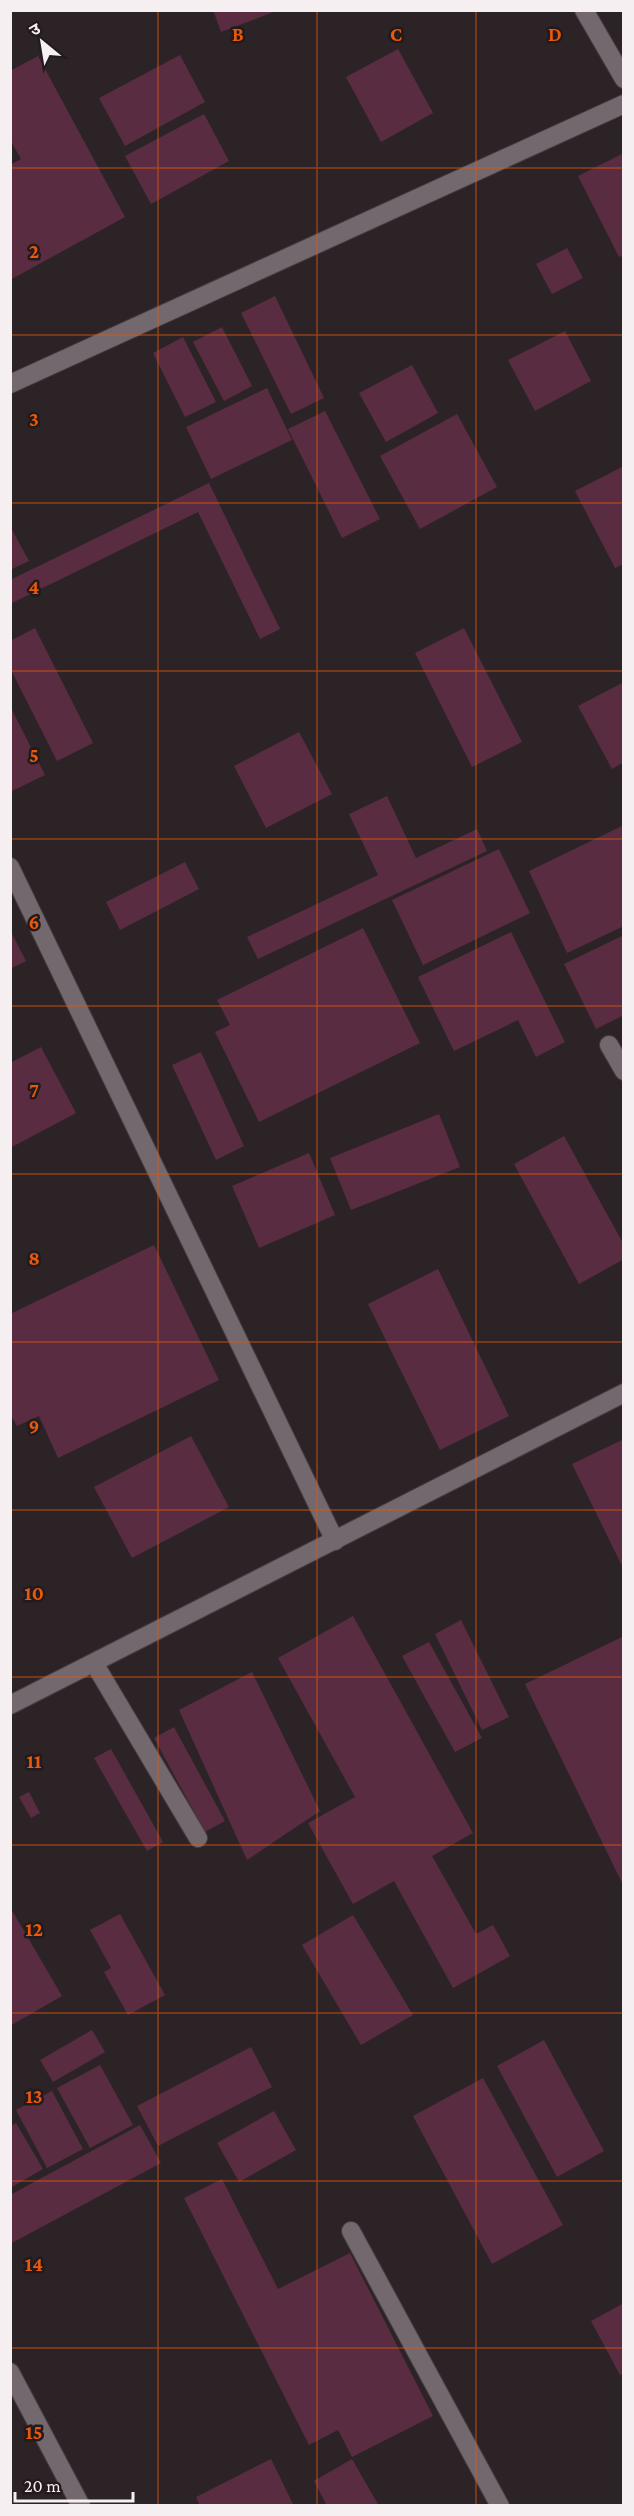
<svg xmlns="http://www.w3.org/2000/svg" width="634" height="2516" font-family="'Crimson Pro','Noto Sans Devanagari',serif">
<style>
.building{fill:#592c41}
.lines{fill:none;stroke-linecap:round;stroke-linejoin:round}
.lane-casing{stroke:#463e42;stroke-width:20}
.street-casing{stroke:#463e42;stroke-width:20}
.lane{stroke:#73686d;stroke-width:18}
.street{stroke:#73686d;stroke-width:18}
.grid{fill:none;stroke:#e8590c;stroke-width:1.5;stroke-opacity:0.55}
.grid-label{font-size:20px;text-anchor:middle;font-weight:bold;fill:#e8590c;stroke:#231a1d;stroke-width:5;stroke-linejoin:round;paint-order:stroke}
</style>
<rect width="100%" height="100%" fill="#2c2327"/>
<g class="building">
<path d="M213 10H276V11L221 32Z"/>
<path d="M398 49 433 113 381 142 346 77Z"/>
<path d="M180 55 205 102 125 146 99 98Z"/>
<path d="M38 56 125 217 10 280V165L21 159 10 140V71Z"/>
<path d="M204 114 229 161 151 204 125 156Z"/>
<path d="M624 153V255L619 257 578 176Z"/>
<path d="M567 248 583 278 552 294 536 264Z"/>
<path d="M275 296 324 398 291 414 241 313Z"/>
<path d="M222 327 252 386 224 401 193 342Z"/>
<path d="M565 331 591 381 535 411 508 360Z"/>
<path d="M183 337 216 402 185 417 153 353Z"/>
<path d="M412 365 438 413 386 442 359 393Z"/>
<path d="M267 388 292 440 211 479 186 427Z"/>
<path d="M325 411 380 519 342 538 288 429Z"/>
<path d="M457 414 497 487 420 529 380 456Z"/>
<path d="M624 466V564L615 568 575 491Z"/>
<path d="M209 483 280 629 260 639 198 512 10 604V580Z"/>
<path d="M10 526 29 561 10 570Z"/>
<path d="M35 628 93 743 57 761 10 668V641Z"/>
<path d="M464 628 522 742 472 767 415 653Z"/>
<path d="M624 682V762L612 769 578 706Z"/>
<path d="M10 706 45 775 10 792Z"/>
<path d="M299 732 332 794 266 828 234 766Z"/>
<path d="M387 796 416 858 477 829 487 851 258 959 247 937 378 875 349 814Z"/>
<path d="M624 825V926L567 953 529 871Z"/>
<path d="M499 849 530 913 423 965 392 900Z"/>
<path d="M185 862 199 889 120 930 106 902Z"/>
<path d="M363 928 420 1043 259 1122 215 1032 230 1025 217 1000Z"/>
<path d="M10 930 26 961 10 969Z"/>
<path d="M511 932 565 1042 536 1057 518 1020 454 1051 418 977Z"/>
<path d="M624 935V1015L596 1029 564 964Z"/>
<path d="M41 1047 76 1113 10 1148V1063Z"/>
<path d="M201 1052 244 1146 216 1160 172 1065Z"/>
<path d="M439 1114 460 1167 351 1210 330 1158Z"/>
<path d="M564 1136 624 1245V1259L579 1284 514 1164Z"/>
<path d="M309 1153 335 1215 259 1248 232 1186Z"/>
<path d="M154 1245 219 1380 58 1458 39 1416 17 1426 10 1414V1314Z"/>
<path d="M438 1269 509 1416 440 1450 368 1304Z"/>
<path d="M191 1436 229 1507 132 1558 94 1487Z"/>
<path d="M624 1439V1570L572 1464Z"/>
<path d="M353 1616 473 1833 432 1856 476 1934 493 1925 510 1956 453 1988 394 1881 353 1904 308 1823 355 1797 278 1658Z"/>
<path d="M461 1620 509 1717 482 1730 435 1634Z"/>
<path d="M624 1636V1887L525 1684Z"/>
<path d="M429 1642 482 1738 455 1752 402 1656Z"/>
<path d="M252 1672 320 1811 247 1860 179 1710Z"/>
<path d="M174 1727 225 1821 205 1832 154 1738Z"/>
<path d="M111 1749 163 1842 147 1851 94 1758Z"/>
<path d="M29 1792 40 1813 31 1818 19 1797Z"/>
<path d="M10 1907 62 1996 10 2026Z"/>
<path d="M120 1914 165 1995 128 2015 104 1972 111 1968 90 1930Z"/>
<path d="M353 1915 413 2015 361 2045 302 1945Z"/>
<path d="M92 2030 105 2052 53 2082 40 2060Z"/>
<path d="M544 2040 604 2151 557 2177 497 2066Z"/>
<path d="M251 2047 272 2087 158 2146 137 2106Z"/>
<path d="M100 2065 133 2125 90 2148 57 2088Z"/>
<path d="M483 2078 563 2225 492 2264 413 2116Z"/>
<path d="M52 2091 83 2149 47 2168 16 2110Z"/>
<path d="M274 2111 296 2150 239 2182 217 2143Z"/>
<path d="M16 2123 43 2169 10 2188V2126Z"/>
<path d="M140 2125 161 2163 10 2244V2195Z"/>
<path d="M222 2179 278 2289 350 2253 433 2416 352 2457 338 2430 309 2445 184 2198Z"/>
<path d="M624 2303V2373L620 2375 591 2321Z"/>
<path d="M271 2459 294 2506H200L196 2497Z"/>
<path d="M352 2459 379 2506H327L314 2481Z"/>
</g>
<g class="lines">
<defs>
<g id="lane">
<path d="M609 1045 624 1071"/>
<path d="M94 1663 198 1838"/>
<path d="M351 2231 500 2506"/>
</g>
<g id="street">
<path d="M584 10 624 79"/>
<path d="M10 384 624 104"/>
<path d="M10 867 335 1541"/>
<path d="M10 1705 624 1393"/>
<path d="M10 2372 81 2506"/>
</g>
</defs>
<use href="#lane" class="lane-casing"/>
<use href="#street" class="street-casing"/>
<use href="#lane" class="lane"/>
<use href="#street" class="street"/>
</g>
<path class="grid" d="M158 10V2506M317 10V2506M476 10V2506M10 168H624M10 335H624M10 503H624M10 671H624M10 839H624M10 1006H624M10 1174H624M10 1342H624M10 1510H624M10 1677H624M10 1845H624M10 2013H624M10 2181H624M10 2348H624"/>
<g class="grid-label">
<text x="238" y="41">B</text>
<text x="396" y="41">C</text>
<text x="555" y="41">D</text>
<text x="34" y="258">2</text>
<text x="34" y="426">3</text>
<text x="34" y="594">4</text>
<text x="34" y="762">5</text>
<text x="34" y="929">6</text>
<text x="34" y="1097">7</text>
<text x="34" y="1265">8</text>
<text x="34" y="1433">9</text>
<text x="34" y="1600">10</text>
<text x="34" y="1768">11</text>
<text x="34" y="1936">12</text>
<text x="34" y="2103">13</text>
<text x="34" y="2271">14</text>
<text x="34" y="2439">15</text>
</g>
<rect width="634" height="2516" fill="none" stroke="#f6eff2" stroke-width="24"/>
<g transform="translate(42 42) rotate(330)" stroke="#231a1d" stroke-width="4.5" paint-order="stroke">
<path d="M0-4.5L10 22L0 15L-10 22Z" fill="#f6eff2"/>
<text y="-9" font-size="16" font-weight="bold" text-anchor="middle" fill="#f6eff2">उ</text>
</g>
<path d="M15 2492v9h118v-9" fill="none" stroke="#f6eff2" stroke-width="3"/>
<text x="24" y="2492" font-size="18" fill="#f6eff2" stroke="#231a1d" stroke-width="4.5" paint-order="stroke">20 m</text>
</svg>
